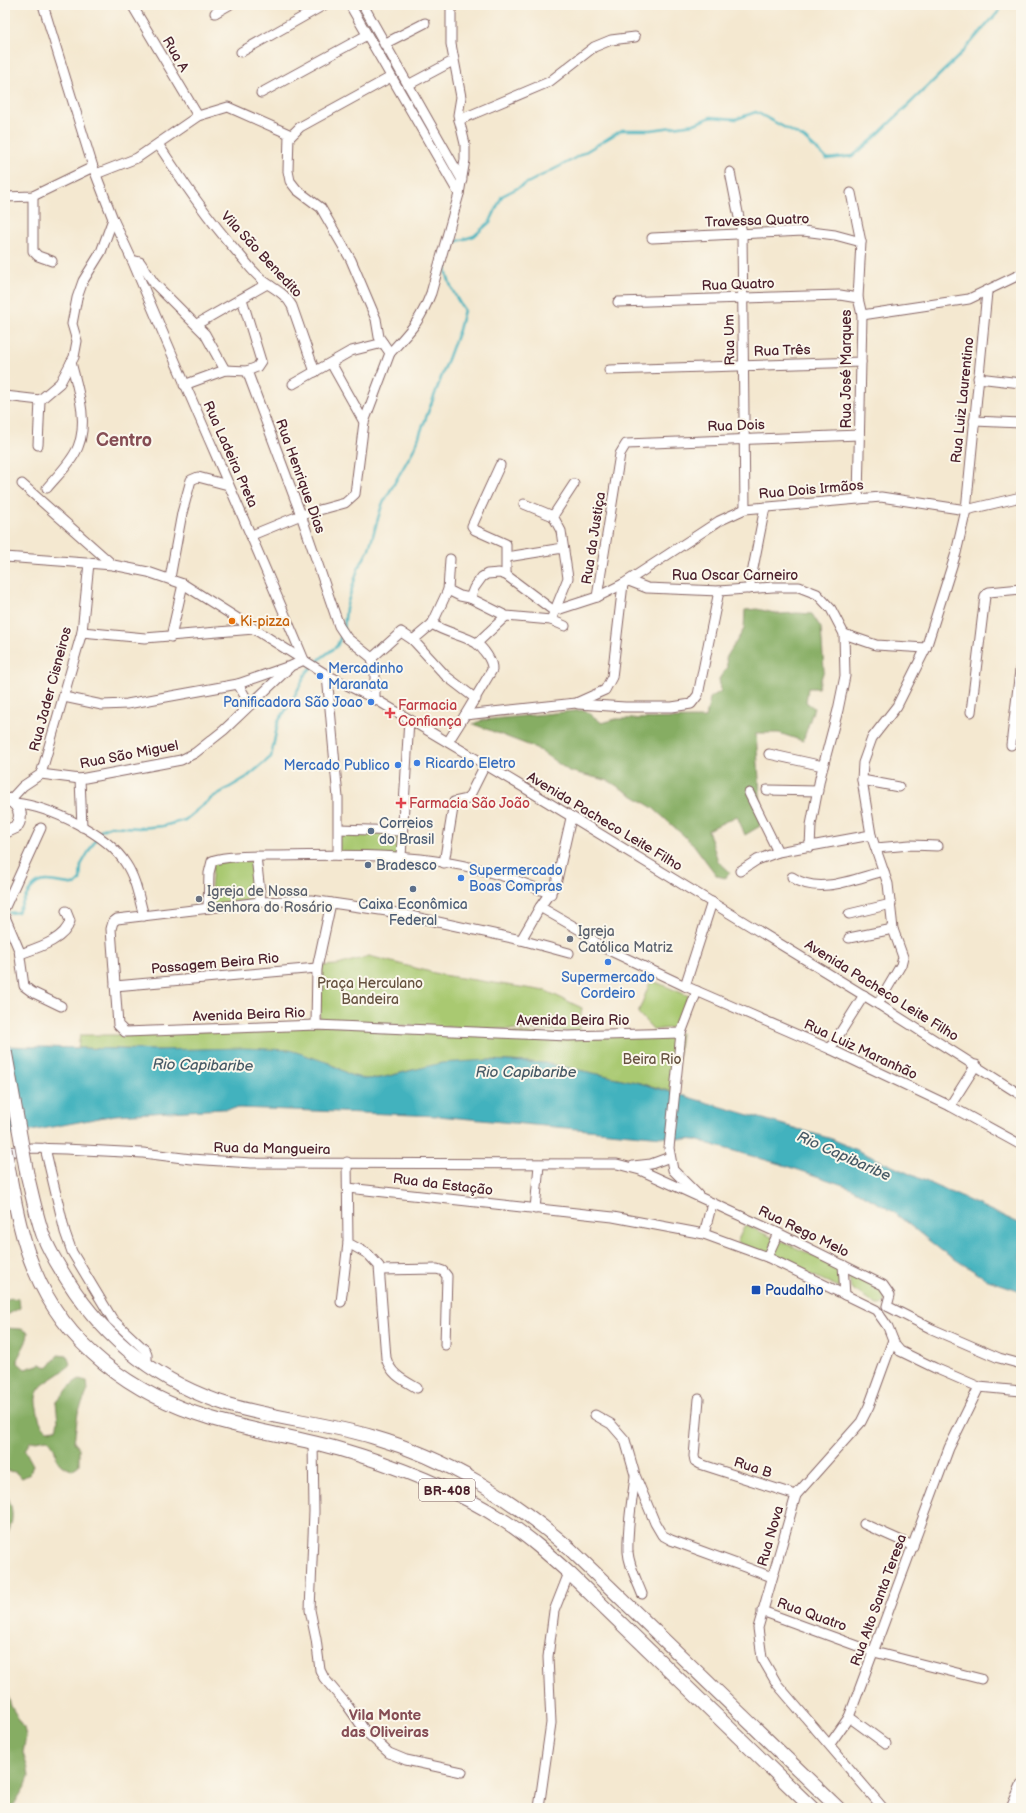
<svg xmlns="http://www.w3.org/2000/svg" width="1026" height="1813" font-family="'Balsamiq Sans',sans-serif">
<style>
.green{fill:#a9c971;stroke:#7a744e}
.forest{fill:#86ad63;stroke:#686647}
.water{fill:#43b2be;stroke:#466874}
.lines{fill:none;stroke-linecap:round;stroke-linejoin:round}
.stream{stroke:#43b2be;stroke-width:2.5}
.minor-casing{stroke:#866565;stroke-width:11}
.major-casing{stroke:#866565;stroke-width:14}
.highway-casing{stroke:#866565;stroke-width:15}
.minor{stroke:#fff;stroke-width:9}
.major{stroke:#fff;stroke-width:12}
.highway{stroke:#fff;stroke-width:13}
.highway-bridge-casing{stroke:#866565;stroke-width:15;stroke-linecap:butt}
.highway-bridge{stroke:#fff;stroke-width:13}
.food-dot{fill:#e8710a;stroke:#fbf7ec;stroke-width:1.5}
.shop-dot{fill:#3f7fe0;stroke:#fbf7ec;stroke-width:1.5}
.health-dot{fill:#e0444e;stroke:#fbf7ec;stroke-width:1.5}
.service-dot{fill:#5c6f8a;stroke:#fbf7ec;stroke-width:1.5}
.worship-dot{fill:#6b7280;stroke:#fbf7ec;stroke-width:1.5}
.transit-dot{fill:#1a4fb4;stroke:#fbf7ec;stroke-width:1.5}
.labels{text-anchor:middle;stroke-width:4;stroke-linejoin:round;paint-order:stroke}
.shield{fill:#fbf7ec;stroke:#7f6065;stroke-width:1}
.shield-label{font-size:13px;font-weight:bold;fill:#4a1f2b}
.street-label{font-size:14px;fill:#4a1f2b;stroke:#fbf7ec}
.food-label{font-size:14px;fill:#c56008;stroke:#fbf7ec;text-anchor:start}
.shop-label{font-size:14px;fill:#366cbe;stroke:#fbf7ec;text-anchor:start}
.health-label{font-size:14px;fill:#be3a42;stroke:#fbf7ec;text-anchor:start}
.service-label{font-size:14px;fill:#4e5e75;stroke:#fbf7ec;text-anchor:start}
.worship-label{font-size:14px;fill:#5b616d;stroke:#fbf7ec;text-anchor:start}
.park-label{font-size:14px;fill:#665240;stroke:#fbf7ec}
.transit-label{font-size:14px;fill:#164399;stroke:#fbf7ec;text-anchor:start}
.water-label{font-size:15px;font-style:italic;fill:#475a66;stroke:#fbf7ec}
.neighbourhood-label{font-size:15px;font-weight:bold;fill:#864e55;stroke:#fbf7ec}
.district-label{font-size:18px;font-weight:bold;fill:#864e55;stroke:#fbf7ec}
</style>
<rect width="100%" height="100%" fill="#fbf7ec"/>
<filter id="ink" filterUnits="userSpaceOnUse"><feTurbulence type="fractalNoise" baseFrequency=".025" numOctaves="2"/><feDisplacementMap in="SourceGraphic" scale="8" xChannelSelector="R" yChannelSelector="G"/><feConvolveMatrix kernelMatrix="1 2 1 2 8 2 1 2 1" color-interpolation-filters="sRGB"/></filter>
<filter id="wash" filterUnits="userSpaceOnUse"><feTurbulence type="fractalNoise" baseFrequency=".012" numOctaves="4" result="noise"/><feDisplacementMap in="SourceGraphic" scale="16" xChannelSelector="R" yChannelSelector="G"/><feGaussianBlur stdDeviation="0.9" result="paint"/><feColorMatrix in="noise" values="0 0 0 0 0 0 0 0 0 0 0 0 0 0 0 0 0 1.4 0 .05"/><feComposite in="paint" operator="in"/></filter>
<g filter="url(#wash)">
<rect width="100%" height="100%" fill="#f4e8d0"/>
<g class="green">
<path d="M339 829 401 831V857L338 855Z"/>
<path d="M253 861 258 893 251 900 214 905 210 900 213 865 217 862Z"/>
<path d="M369 956 442 975 546 991 582 1008 579 1032 320 1022V966L338 965Z"/>
<path d="M651 980 689 996 677 1027 654 1030 638 1013Z"/>
<path d="M316 1025 591 1036 681 1033 674 1092 636 1082 545 1063 489 1060 412 1070 381 1078 365 1079 350 1075 329 1063 157 1050 78 1048 80 1035H129Z"/>
<path d="M745 1225 839 1267 841 1288 737 1242Z"/>
<path d="M851 1272 884 1286 885 1302 881 1305H877L851 1288 848 1273Z"/>
</g>
<g class="forest">
<path d="M757 609 779 614 797 613 812 614 821 628 824 670 818 688H808L806 702 814 708 803 741 779 733H756L761 810 760 826 745 835 737 816 708 830 718 861 730 872 725 878 717 876 693 844 653 808 609 781 569 771 536 748 473 724 483 720 585 710 602 723 616 719 706 718 710 698 721 691 719 679 727 667 726 658 744 629 745 610Z"/>
<path d="M11 1298 19 1299 20 1308 5 1316V1300Z"/>
<path d="M5 1328 21 1329 28 1332C28 1345 18 1351 18 1363L25 1369 41 1364 48 1368 58 1355 67 1356 70 1364C57 1381 30 1382 37 1408 39 1418 39 1423 47 1430L56 1429 58 1421 56 1403 72 1384 79 1379 87 1381 88 1390 78 1413 74 1442 79 1448V1465L72 1470C48 1463 62 1451 47 1439L30 1442 25 1450 33 1465 30 1474 22 1478 15 1472 7 1471 5 1474Z"/>
<path d="M5 1492C15 1509 14 1523 5 1539Z"/>
<path d="M5 1685 11 1706 24 1728 26 1736 23 1753 28 1769 29 1777 26 1785 12 1808H5Z"/>
</g>
<path class="water" d="M5 1046 157 1050 243 1048 290 1050 329 1063 350 1075 365 1079 381 1078 441 1063 489 1060 545 1063 636 1082 832 1139 1021 1224V1291L988 1280 942 1251 892 1211 849 1187 787 1166 695 1140 438 1116 240 1108 115 1115 5 1136Z"/>
<g class="lines">
<g class="stream">
<path d="M448 244 474 236 490 222 502 196 570 161 622 130H651L694 124 711 117 736 119 756 112 804 138 827 159 853 156 872 140 958 57 1000 10V5"/>
<path d="M344 630 346 608 358 569 369 549 382 505 415 447 459 330 464 310C454 295 443 274 446 255"/>
<path d="M10 913 18 912C36 875 38 879 75 885L80 880 81 865 101 830 111 826 139 828 163 826 185 820 213 797 247 777 271 757 278 722 293 699 307 672 321 658 337 646 342 634"/>
</g>
</g>
</g>
<g filter="url(#ink)">
<g class="lines">
<defs>
<g id="minor">
<path d="M132 5 198 116"/>
<path d="M350 5 459 194"/>
<path d="M363 5 462 180"/>
<path d="M215 13 229 5"/>
<path d="M384 44 425 23"/>
<path d="M241 52 324 5"/>
<path d="M408 85 453 61"/>
<path d="M261 93 367 35"/>
<path d="M459 120 549 82 594 47 611 40 635 37"/>
<path d="M290 137 300 127 391 77"/>
<path d="M158 144C183 182 208 219 238 253 247 263 256 277 268 284 278 291 286 295 292 306L315 372"/>
<path d="M730 172 742 233 745 509"/>
<path d="M96 174 137 158 198 116 228 107 289 134 288 171 290 181 297 190 321 208 351 260 376 319 379 337 390 353 364 422"/>
<path d="M851 193 861 242 858 298 862 315 858 499"/>
<path d="M33 196V251L38 256 52 261"/>
<path d="M5 197 33 196 93 167"/>
<path d="M113 219 132 260 140 262 154 283 205 334 225 370"/>
<path d="M652 238 803 231 835 235 861 242"/>
<path d="M242 299 261 361 257 367 247 371 301 515 339 626 347 638 372 658"/>
<path d="M618 302 840 295 858 298"/>
<path d="M862 315 969 299 1021 274"/>
<path d="M197 324 267 284"/>
<path d="M390 353C410 331 420 322 431 293L459 194 465 160V144L458 115 461 97 451 44V5"/>
<path d="M609 370 861 362"/>
<path d="M978 378 1021 383"/>
<path d="M293 384 351 351 383 343"/>
<path d="M184 385 225 370 247 371"/>
<path d="M5 396 40 400 60 383 74 357 77 341 72 324 77 298 83 281 101 252 113 219 93 167 43 5"/>
<path d="M974 421 1021 423"/>
<path d="M38 445 40 400"/>
<path d="M500 465 472 526 475 530 506 544V575"/>
<path d="M22 484 113 565"/>
<path d="M47 488C57 476 72 462 78 447 89 421 77 387 71 362"/>
<path d="M524 504 553 516 561 531 568 578 551 620"/>
<path d="M553 516 574 484"/>
<path d="M252 535 301 515 345 503 355 494 364 422 331 363"/>
<path d="M5 557 113 565 148 572 183 584 327 675 375 699 523 787 878 1004 1021 1095"/>
<path d="M507 557 563 548"/>
<path d="M170 578 182 513 191 480 198 477 228 485"/>
<path d="M629 581 647 588 719 591 773 587H799L817 594 831 609 844 634 845 676 838 710 820 778 811 825 810 847"/>
<path d="M749 589 765 507"/>
<path d="M448 590 460 596 470 598 506 616 551 620 565 626"/>
<path d="M597 597 620 454 626 444 859 435"/>
<path d="M470 598 474 588 482 577 487 574 499 573 506 575 554 611 597 597 623 584 719 521 745 509 881 497 966 510 1021 497"/>
<path d="M432 624C446 633 463 635 476 643 483 648 493 661 492 670L465 715"/>
<path d="M82 632 145 638 254 629"/>
<path d="M844 634 876 645 926 648"/>
<path d="M171 637 183 584"/>
<path d="M413 640 446 676 476 699"/>
<path d="M477 643 506 616"/>
<path d="M327 675 338 798V855"/>
<path d="M238 684 250 705"/>
<path d="M64 697 102 705 127 704 238 684 287 667"/>
<path d="M375 699V674L372 658 401 632 413 640 432 624 435 618 448 590 450 559"/>
<path d="M578 704 625 707H672L691 704 698 695 719 591"/>
<path d="M971 712 985 596 989 592 1021 589"/>
<path d="M448 742 465 715 576 703 605 690 612 677 623 584"/>
<path d="M1011 745 1021 662"/>
<path d="M769 754 823 766"/>
<path d="M41 774 80 779 181 760 195 753 224 730 291 666 304 660C248 526 188 394 132 260"/>
<path d="M41 774 82 632 89 563"/>
<path d="M80 779 82 827"/>
<path d="M862 780 899 787"/>
<path d="M767 790 818 791"/>
<path d="M749 793 778 852"/>
<path d="M10 800 23 786 41 774"/>
<path d="M15 803C50 807 107 833 126 864 136 879 139 899 144 916"/>
<path d="M339 829 401 831"/>
<path d="M876 848 910 845 938 846"/>
<path d="M256 856 261 902"/>
<path d="M401 857 409 719"/>
<path d="M444 863 454 802 468 799 485 765"/>
<path d="M740 871 757 860 778 852 871 835"/>
<path d="M792 877C819 896 856 878 884 871"/>
<path d="M5 907 41 828"/>
<path d="M540 907 580 930 600 946 685 986 830 1049 950 1106 1021 1145"/>
<path d="M208 908 209 873 212 861C225 855 263 856 279 856 350 854 431 853 499 875 517 880 534 887 551 894"/>
<path d="M849 914 891 904"/>
<path d="M5 917 19 950 24 986 32 992 61 1006"/>
<path d="M849 938 893 929"/>
<path d="M521 940 540 907 556 884 571 818"/>
<path d="M569 953 521 940 387 911 311 900 261 902 117 919 113 922 111 929 118 1025 125 1032 316 1025 568 1036 681 1033"/>
<path d="M20 954C37 948 65 940 70 921L66 911"/>
<path d="M115 986 317 968"/>
<path d="M685 986 712 902"/>
<path d="M697 991 681 1033 669 1148 673 1170 698 1195"/>
<path d="M878 1004 901 965 903 957 893 929 888 884 871 835 862 780 863 763 872 738 897 706 926 648 956 553 966 510 987 292"/>
<path d="M316 1025 317 968 331 903"/>
<path d="M830 1049 864 995"/>
<path d="M950 1106 976 1065"/>
<path d="M45 1148 65 1232 72 1252 113 1320 145 1350 147 1355V1366"/>
<path d="M5 1153 31 1148 65 1149 143 1153 191 1159 251 1163 617 1164 640 1170 778 1233 883 1285 890 1295 887 1306 932 1329 999 1358 1021 1364"/>
<path d="M347 1162 348 1243 368 1254 379 1266 386 1358C391 1375 403 1380 417 1388"/>
<path d="M633 1166 651 1164 670 1157"/>
<path d="M348 1188 613 1217 704 1234 767 1257 876 1310 888 1327 895 1345 900 1351 935 1368 979 1387 1021 1391"/>
<path d="M535 1209 539 1165"/>
<path d="M704 1234 712 1203"/>
<path d="M767 1257 778 1233"/>
<path d="M843 1265 845 1295"/>
<path d="M380 1270 437 1269 443 1271 447 1276 445 1345"/>
<path d="M341 1302 348 1243"/>
<path d="M699 1399 694 1456 695 1461 700 1464 796 1495"/>
<path d="M595 1415 611 1424 625 1440 635 1475 655 1523 662 1535 671 1540 772 1577"/>
<path d="M313 1442 314 1512 310 1610 316 1639 320 1670 324 1678 347 1705 366 1732 389 1753 406 1760 462 1772"/>
<path d="M635 1477C632 1501 627 1527 628 1552 629 1566 637 1581 642 1594"/>
<path d="M864 1524 913 1546"/>
<path d="M762 1611 874 1652 981 1679"/>
<path d="M849 1717 886 1744"/>
<path d="M830 1744 849 1717 949 1448 979 1387"/>
<path d="M539 1808 551 1723 548 1657 554 1611 569 1573"/>
<path d="M883 1808 777 1684 762 1658 758 1628 796 1495 861 1422 869 1406 893 1340"/>
<path d="M1011 1808 1021 1785"/>
</g>
<path id="major" d="M5 799C19 802 24 815 16 827L5 832"/>
<g id="highway">
<path d="M27 1174C32 1194 36 1215 43 1235 49 1251 59 1267 68 1281 106 1341 161 1384 229 1405 276 1419 326 1423 373 1437 449 1459 511 1498 570 1549L838 1808"/>
<path d="M10 1177C16 1209 22 1240 34 1269 65 1346 133 1395 210 1418 252 1431 296 1437 339 1449 394 1465 458 1490 506 1522 529 1537 549 1555 569 1573L812 1808"/>
</g>
</defs>
<use href="#minor" class="minor-casing"/>
<use href="#major" class="major-casing"/>
<use href="#highway" class="highway-casing"/>
<use href="#minor" class="minor"/>
<use href="#major" class="major"/>
<use href="#highway" class="highway"/>
<defs>
<g id="highway-bridge">
<path d="M5 1051 27 1174"/>
<path d="M5 1149 10 1177"/>
</g>
</defs>
<use href="#highway-bridge" class="highway-bridge-casing"/>
<use href="#highway-bridge" class="highway-bridge"/>
</g>
</g>
<circle class="food-dot" cx="232" cy="621" r="4"/>
<g class="shop-dot">
<circle cx="320" cy="676" r="4"/>
<circle cx="371" cy="702" r="4"/>
<circle cx="417" cy="763" r="4"/>
<circle cx="398" cy="765" r="4"/>
<circle cx="461" cy="878" r="4"/>
<circle cx="608" cy="962" r="4"/>
</g>
<g class="health-dot">
<path d="M388 707h4v4h4v4h-4v4h-4v-4h-4v-4h4z"/>
<path d="M399 797h4v4h4v4h-4v4h-4v-4h-4v-4h4z"/>
</g>
<g class="service-dot">
<circle cx="371" cy="831" r="4"/>
<circle cx="368" cy="865" r="4"/>
<circle cx="413" cy="889" r="4"/>
</g>
<g class="worship-dot">
<circle cx="199" cy="899" r="4"/>
<circle cx="570" cy="939" r="4"/>
</g>
<rect class="transit-dot" x="751" y="1285" width="10" height="10" rx="2"/>
<g class="labels">
<rect class="shield" x="419" y="1479" width="56" height="22" rx="3"/>
<g class="shield-label">
<text x="447" y="1495">BR-408</text>
</g>
<g class="street-label">
<text transform="translate(176 54) rotate(60)" y="5">Rua A</text>
<text transform="translate(757 220) rotate(-2)" y="5">Travessa Quatro</text>
<text transform="translate(262 254) rotate(47)" y="5">Vila São Benedito</text>
<text transform="translate(738 284) rotate(-2)" y="5">Rua Quatro</text>
<text transform="translate(729 340) rotate(-91)" y="5">Rua Um</text>
<text transform="translate(782 350) rotate(-2)" y="5">Rua Três</text>
<text transform="translate(846 369) rotate(-90)" y="5">Rua José Marques</text>
<text transform="translate(962 400) rotate(-84)" y="5">Rua Luiz Laurentino</text>
<text transform="translate(736 425) rotate(-2)" y="5">Rua Dois</text>
<text transform="translate(231 454) rotate(66)" y="5">Rua Ladeira Preta</text>
<text transform="translate(301 476) rotate(70)" y="5">Rua Henrique Dias</text>
<text transform="translate(811 489) rotate(-5)" y="5">Rua Dois Irmãos</text>
<text transform="translate(593 538) rotate(-81)" y="5">Rua da Justiça</text>
<text x="735" y="580">Rua Oscar Carneiro</text>
<text transform="translate(50 689) rotate(-75)" y="5">Rua Jader Cisneiros</text>
<text transform="translate(129 754) rotate(-11)" y="5">Rua São Miguel</text>
<text transform="translate(605 821) rotate(31)" y="5">Avenida Pacheco Leite Filho</text>
<text transform="translate(215 963) rotate(-5)" y="5">Passagem Beira Rio</text>
<text transform="translate(882 990) rotate(32)" y="5">Avenida Pacheco Leite Filho</text>
<text transform="translate(249 1014) rotate(-2)" y="5">Avenida Beira Rio</text>
<text x="573" y="1025">Avenida Beira Rio</text>
<text transform="translate(861 1049) rotate(25)" y="5">Rua Luiz Maranhão</text>
<text transform="translate(272 1148) rotate(1)" y="5">Rua da Mangueira</text>
<text transform="translate(443 1184) rotate(7)" y="5">Rua da Estação</text>
<text transform="translate(804 1231) rotate(26)" y="5">Rua Rego Melo</text>
<text transform="translate(753 1467) rotate(18)" y="5">Rua B</text>
<text transform="translate(770 1536) rotate(-74)" y="5">Rua Nova</text>
<text transform="translate(878 1600) rotate(-70)" y="5">Rua Alto Santa Teresa</text>
<text transform="translate(812 1614) rotate(20)" y="5">Rua Quatro</text>
</g>
<g class="food-label">
<text x="240" y="626">Ki-pizza</text>
</g>
<g class="shop-label">
<text x="328" y="673">Mercadinho<tspan x="328" dy="16">Maranata</tspan></text>
<text x="363" y="707" text-anchor="end">Panificadora São Joao</text>
<text x="425" y="768">Ricardo Eletro</text>
<text x="390" y="770" text-anchor="end">Mercado Publico</text>
<text x="469" y="875">Supermercado<tspan x="469" dy="16">Boas Compras</tspan></text>
<text x="608" y="982" text-anchor="middle">Supermercado<tspan x="608" dy="16">Cordeiro</tspan></text>
</g>
<g class="health-label">
<text x="398" y="710">Farmacia<tspan x="398" dy="16">Confiança</tspan></text>
<text x="409" y="808">Farmacia São João</text>
</g>
<g class="service-label">
<text x="379" y="828">Correios<tspan x="379" dy="16">do Brasil</tspan></text>
<text x="376" y="870">Bradesco</text>
<text x="413" y="909" text-anchor="middle">Caixa Econômica<tspan x="413" dy="16">Federal</tspan></text>
</g>
<g class="worship-label">
<text x="207" y="896">Igreja de Nossa<tspan x="207" dy="16">Senhora do Rosário</tspan></text>
<text x="578" y="936">Igreja<tspan x="578" dy="16">Católica Matriz</tspan></text>
</g>
<g class="park-label">
<text x="370" y="988">Praça Herculano<tspan x="370" dy="16">Bandeira</tspan></text>
<text x="652" y="1064">Beira Rio</text>
</g>
<g class="transit-label">
<text x="765" y="1295">Paudalho</text>
</g>
<g class="water-label">
<text transform="translate(203 1065) rotate(1)" y="5">Rio Capibaribe</text>
<text x="526" y="1077">Rio Capibaribe</text>
<text transform="translate(844 1156) rotate(24)" y="5">Rio Capibaribe</text>
</g>
<g class="neighbourhood-label">
<text x="385" y="1720">Vila Monte<tspan x="385" dy="17">das Oliveiras</tspan></text>
</g>
<g class="district-label">
<text x="124" y="446">Centro</text>
</g>
</g>
<rect width="1026" height="1813" fill="none" stroke="#fbf7ec" stroke-width="20"/>
</svg>
